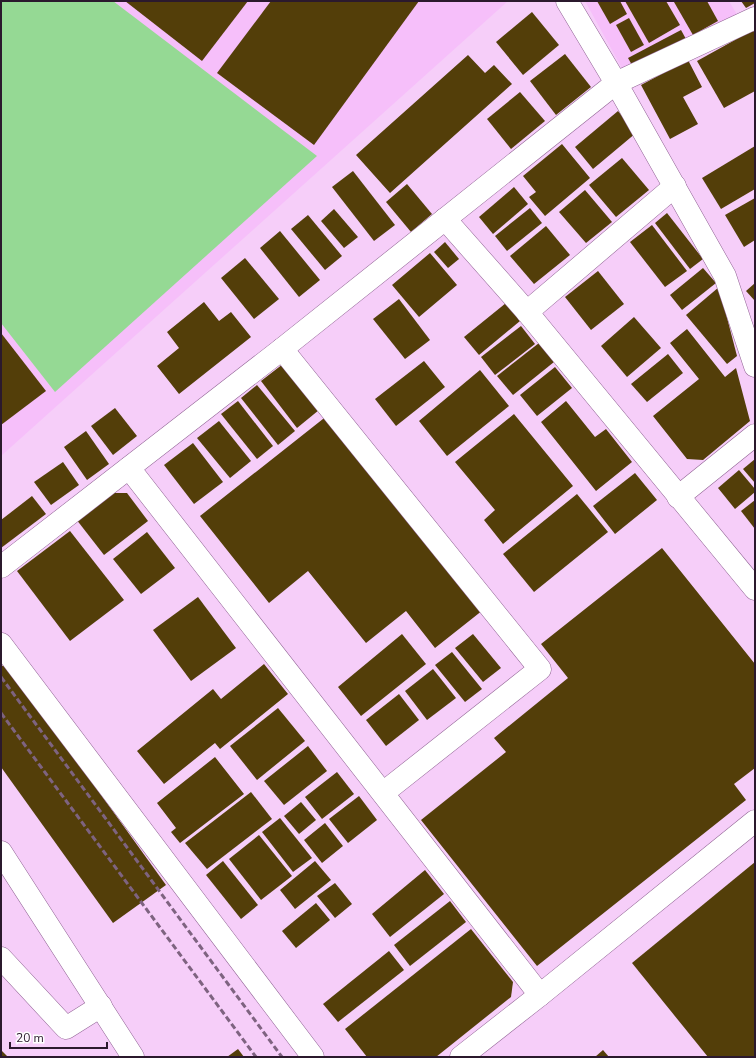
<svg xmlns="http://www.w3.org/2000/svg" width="756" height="1058" font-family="'Nunito Sans',sans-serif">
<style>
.built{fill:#f6bffa}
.green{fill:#95d994}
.building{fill:#533e09}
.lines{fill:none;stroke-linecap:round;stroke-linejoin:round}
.minor-casing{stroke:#916495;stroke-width:23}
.tertiary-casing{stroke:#916495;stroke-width:23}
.minor{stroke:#fff;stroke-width:22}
.tertiary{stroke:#fff;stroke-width:22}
.rail{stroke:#7e6380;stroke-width:3;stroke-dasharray:6 3;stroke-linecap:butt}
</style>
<rect width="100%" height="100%" fill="#f6cef9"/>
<g class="built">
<path d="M1 1H508L1 456Z"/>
<path d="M585 1H729L739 18 624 72Z"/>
</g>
<path class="green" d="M1 1H113L317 156 55 392 1 323Z"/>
<g class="building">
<path d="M125 1H248L202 61Z"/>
<path d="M271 1H419L314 145 217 73Z"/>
<path d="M597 1H620L627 14 610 24Z"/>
<path d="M625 1H666L680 25 649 43Z"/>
<path d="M677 1H707L718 21 693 35 674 2Z"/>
<path d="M741 1H755V3L746 8Z"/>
<path d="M532 12 559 45 523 75 496 42Z"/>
<path d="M629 18 644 45 631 52 616 25Z"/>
<path d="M681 30 686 39 633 67 628 58Z"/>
<path d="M753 30 755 34V91L724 108 697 61Z"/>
<path d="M565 54 591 87 556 115 530 81Z"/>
<path d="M468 55 485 73 494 65 512 84 390 193 356 155Z"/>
<path d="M688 60 702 87 683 97 698 124 670 139 641 85Z"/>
<path d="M520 92 545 121 511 149 487 119Z"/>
<path d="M618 111 636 133 593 169 575 147Z"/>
<path d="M562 144 590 178 545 216 529 197 536 192 523 176Z"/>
<path d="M755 146V189L721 209 702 178Z"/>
<path d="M622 158 649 190 616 217 589 185Z"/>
<path d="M353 171 395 225 374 241 332 187Z"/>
<path d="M407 184 432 214 411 232 386 202Z"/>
<path d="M514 187 528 204 493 234 479 217Z"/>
<path d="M585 190 612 222 586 243 559 212Z"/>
<path d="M755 198V240L744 247 725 215Z"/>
<path d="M530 208 542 223 507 251 495 236Z"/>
<path d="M334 209 358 237 344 248 321 221Z"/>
<path d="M667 213 703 259 690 269 655 223Z"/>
<path d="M308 215 342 256 325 270 291 229Z"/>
<path d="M652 225 687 271 665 287 630 242Z"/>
<path d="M546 226 570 255 534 284 510 256Z"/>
<path d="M280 231 320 280 299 297 260 248Z"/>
<path d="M445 242 459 259 448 268 434 252Z"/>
<path d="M430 253 457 285 419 317 392 285Z"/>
<path d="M245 258 279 299 254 319 221 278Z"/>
<path d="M703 268 716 283 682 310 670 295Z"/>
<path d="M598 271 624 304 591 330 565 297Z"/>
<path d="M755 283V301L746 291Z"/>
<path d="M719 287 737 356 727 364 686 315Z"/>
<path d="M399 299 430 340 405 359 373 319Z"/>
<path d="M204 302 219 321 231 312 251 337 179 394 157 366 179 348 167 332Z"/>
<path d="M506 303 520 321 479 355 464 337Z"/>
<path d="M634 317 661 348 627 377 601 346Z"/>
<path d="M521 326 535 344 495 375 481 357Z"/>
<path d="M687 329 725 377 736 368 750 421 703 460 687 459 653 416 699 379 670 343Z"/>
<path d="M1 333 46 391 1 425Z"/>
<path d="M539 343 554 362 513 395 497 376Z"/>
<path d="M668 354 683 373 647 402 631 384Z"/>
<path d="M424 361 445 387 396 426 375 399Z"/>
<path d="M283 364 319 410 297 428 261 381Z"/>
<path d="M555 367 572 388 537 416 520 395Z"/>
<path d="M480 370 509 406 447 456 419 421Z"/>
<path d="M257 385 295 431 278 445 241 398Z"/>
<path d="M238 401 273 446 257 459 221 414Z"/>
<path d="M566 401 595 437 606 429 632 462 596 491 541 422Z"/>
<path d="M115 408 137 436 113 455 91 426Z"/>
<path d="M514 414 573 486 503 544 484 520 495 510 455 462Z"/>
<path d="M328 415 483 610 435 648 406 611 366 643 308 571 269 603 200 516Z"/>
<path d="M219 421 251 461 230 478 197 438Z"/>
<path d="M86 431 109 464 87 480 64 447Z"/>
<path d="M193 443 223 482 194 504 164 465Z"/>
<path d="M755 459V483L743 469Z"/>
<path d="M63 462 79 485 51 505 34 482Z"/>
<path d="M739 470 755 489V492L735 509 718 488Z"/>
<path d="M635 473 657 500 615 534 593 506Z"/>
<path d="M111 493H127L148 521 104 555 76 519Z"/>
<path d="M577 494 608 532 534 592 503 554Z"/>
<path d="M32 496 46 514 1 548V520Z"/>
<path d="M755 500V529L741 511Z"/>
<path d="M70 531 124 600 70 641 17 571Z"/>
<path d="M147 532 175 568 141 594 113 559Z"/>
<path d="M662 548 755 664V768L734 784 746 800 537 966 421 820 506 752 494 738 568 678 541 644Z"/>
<path d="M198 597 236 648 191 681 153 630Z"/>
<path d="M402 634 426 664 361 716 338 687Z"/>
<path d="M473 634 501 668 483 682 455 648Z"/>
<path d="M452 652 482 689 465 702 435 665Z"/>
<path d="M6 663 166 885 113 923 1 767V667Z"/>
<path d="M264 664 288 694 220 749 215 743 164 784 137 751 213 689 221 699Z"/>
<path d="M433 669 456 698 427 720 405 691Z"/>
<path d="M399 694 419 720 386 746 366 720Z"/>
<path d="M278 708 305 741 257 780 230 746Z"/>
<path d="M308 746 327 771 284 805 264 781Z"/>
<path d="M215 757 244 794 180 843 171 832 176 828 157 803Z"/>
<path d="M337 772 354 794 322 819 305 797Z"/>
<path d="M251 792 272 819 207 869 185 843Z"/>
<path d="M359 796 377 820 348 843 329 819Z"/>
<path d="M301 802 316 820 299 834 284 816Z"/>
<path d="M280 818 312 858 293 872 262 832Z"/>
<path d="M325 823 343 846 322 863 304 840Z"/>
<path d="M259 835 292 876 261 900 229 859Z"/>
<path d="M223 861 258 905 241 919 206 875Z"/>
<path d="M315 861 331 880 295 909 280 890Z"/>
<path d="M755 862V1057H708L632 963Z"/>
<path d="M425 870 444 894 390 937 372 914Z"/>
<path d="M335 883 352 904 335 918 317 896Z"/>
<path d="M450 901 466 922 410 966 394 945Z"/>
<path d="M316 903 330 920 296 948 282 931Z"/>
<path d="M471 929 513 982 511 997 436 1057H367L345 1029Z"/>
<path d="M389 951 404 970 338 1022 323 1004Z"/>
<path d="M238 1049 244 1057H227Z"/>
<path d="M1 1050 8 1057H1Z"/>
<path d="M603 1050 609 1057H595Z"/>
</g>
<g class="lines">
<defs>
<g id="minor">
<path d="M567 1 616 83 725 276 755 366"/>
<path d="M445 219 527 312 755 589"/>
<path d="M527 312 675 186"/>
<path d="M282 349 540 669 383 793"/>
<path d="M129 468 540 995"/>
<path d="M678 497 755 435"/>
<path d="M1 567 282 349 616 83 755 18"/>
<path d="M1 644 313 1057"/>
<path d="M1 958 66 1028 101 1006"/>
<path d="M461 1057 540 995 755 821"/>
</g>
<path id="tertiary" d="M1 852 133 1057"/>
</defs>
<use href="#minor" class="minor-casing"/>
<use href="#tertiary" class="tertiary-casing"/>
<use href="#minor" class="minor"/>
<use href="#tertiary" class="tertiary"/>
<g class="rail">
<path d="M1 677 282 1057"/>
<path d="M1 713 256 1057"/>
</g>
</g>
<rect width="756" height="1058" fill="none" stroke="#2b192d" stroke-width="4"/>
<path d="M10 1042v6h97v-6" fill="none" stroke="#2b192d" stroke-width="2"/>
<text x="16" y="1042" font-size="12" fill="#2b192d" stroke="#fefefe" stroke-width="3" paint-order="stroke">20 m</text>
</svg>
